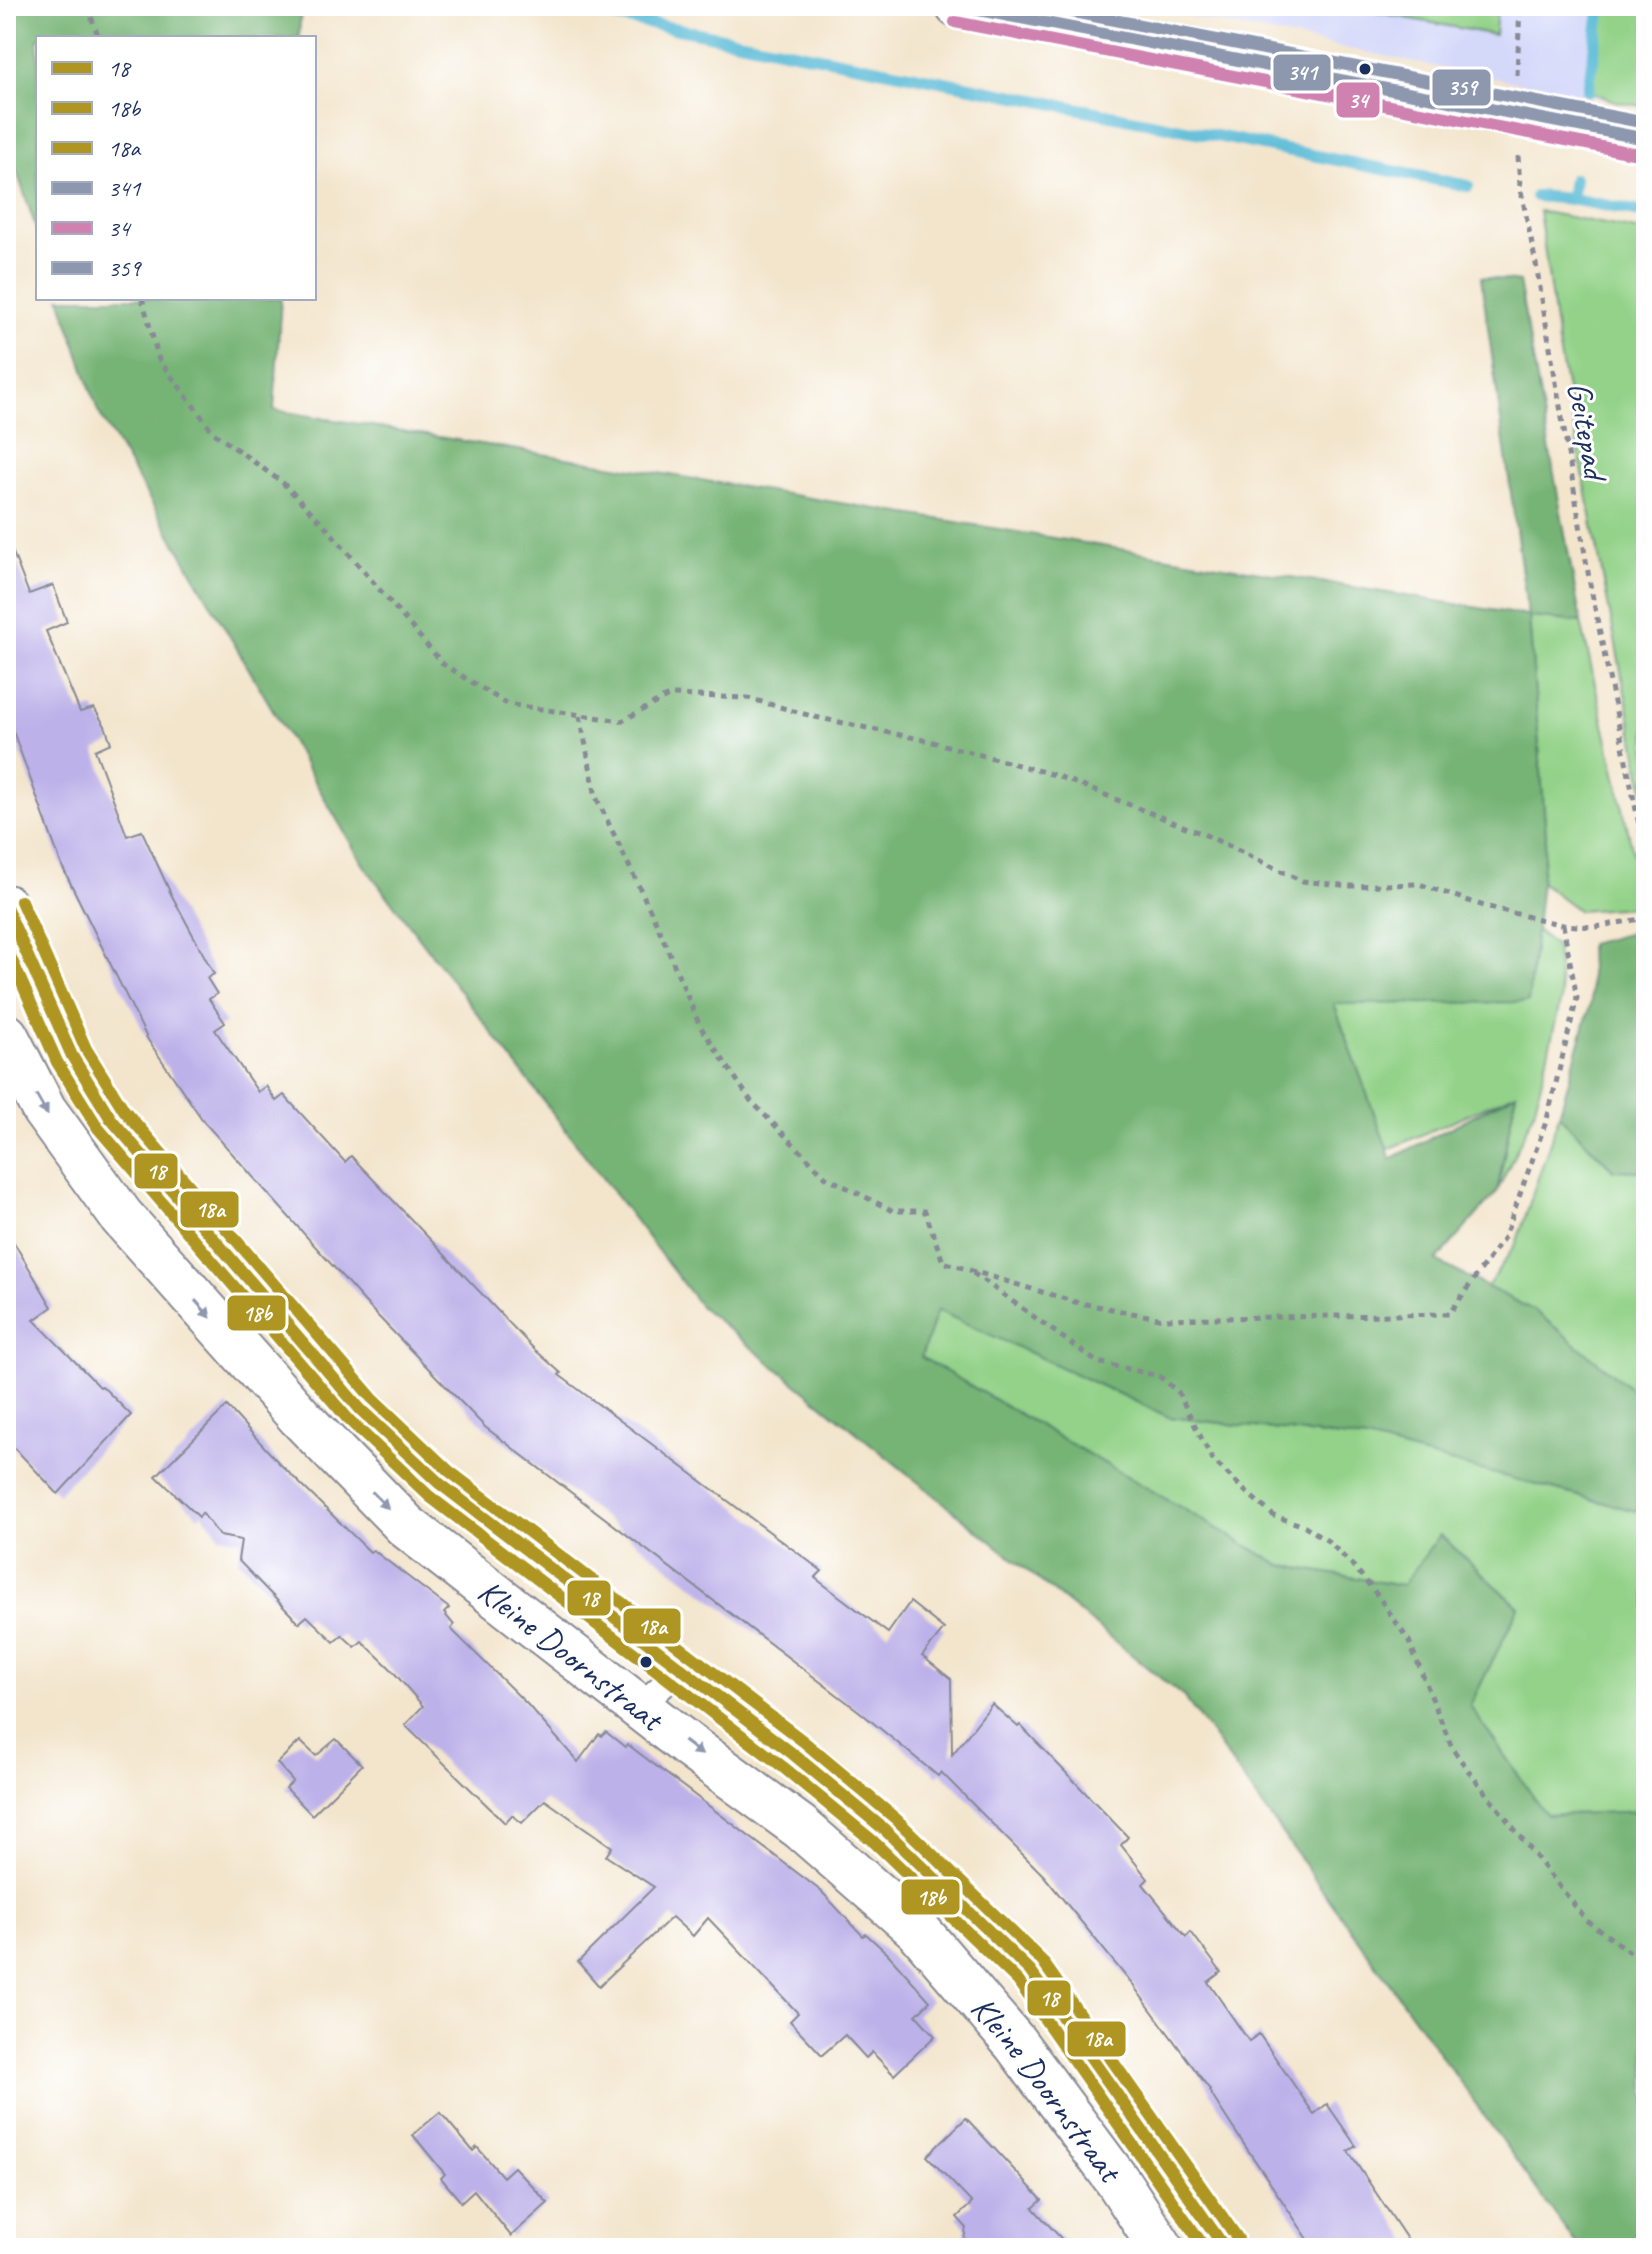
<svg xmlns="http://www.w3.org/2000/svg" width="1652" height="2254" font-family="Caveat,sans-serif">
<style>
.built{fill:#d4d8f9}
.green{fill:#93d288;stroke:#578073;stroke-width:2}
.forest{fill:#76b474;stroke:#487269;stroke-width:2}
.lines{fill:none;stroke-linecap:round;stroke-linejoin:round}
.stream{stroke:#57b9d5;stroke-width:12}
.building{fill:#bcb1e9}
.lane-casing{stroke:#878a95;stroke-width:28}
.secondary-casing{stroke:#878a95;stroke-width:48}
.path{stroke:#878a95;stroke-width:5;stroke-dasharray:6 6;stroke-linecap:butt}
.lane{stroke:#fff;stroke-width:24}
.secondary{stroke:#fff;stroke-width:44}
.bus-1-casing{stroke:#fff;stroke-width:18}
.bus-2-casing{stroke:#fff;stroke-width:18}
.bus-3-casing{stroke:#fff;stroke-width:18}
.bus-4-casing{stroke:#fff;stroke-width:18}
.bus-5-casing{stroke:#fff;stroke-width:18}
.bus-6-casing{stroke:#fff;stroke-width:18}
.bus-1{stroke:#af9521;stroke-width:12}
.bus-2{stroke:#af9521;stroke-width:12}
.bus-3{stroke:#af9521;stroke-width:12}
.bus-4{stroke:#8d97ae;stroke-width:12}
.bus-5{stroke:#cf81b0;stroke-width:12}
.bus-6{stroke:#8d97ae;stroke-width:12}
.oneway{fill:#8d97ae}
.bus-dot{fill:#1b2f5e;stroke:#fff;stroke-width:3}
.labels{text-anchor:middle;stroke-width:6;stroke-linejoin:round;paint-order:stroke}
.street-label{font-size:34px;fill:#1b2f5e;stroke:#fff}
.line-badge{stroke:#fff;stroke-width:3}
.badge-label{font-size:22px;text-anchor:middle;font-weight:bold;fill:#fff}
</style>
<rect width="100%" height="100%" fill="#fff"/>
<filter id="ink" filterUnits="userSpaceOnUse"><feTurbulence type="fractalNoise" baseFrequency=".0125" numOctaves="2"/><feDisplacementMap in="SourceGraphic" scale="16" xChannelSelector="R" yChannelSelector="G"/><feConvolveMatrix kernelMatrix="1 2 1 2 8 2 1 2 1" color-interpolation-filters="sRGB"/></filter>
<filter id="wash" filterUnits="userSpaceOnUse"><feTurbulence type="fractalNoise" baseFrequency=".006" numOctaves="4" result="noise"/><feDisplacementMap in="SourceGraphic" scale="32" xChannelSelector="R" yChannelSelector="G"/><feGaussianBlur stdDeviation="1.8" result="paint"/><feColorMatrix in="noise" values="0 0 0 0 0 0 0 0 0 0 0 0 0 0 0 0 0 1.4 0 .05"/><feComposite in="paint" operator="in"/></filter>
<g filter="url(#wash)">
<rect width="100%" height="100%" fill="#f3e5cc"/>
<path class="built" d="M1137 6H1646V107L1447 69Z"/>
<g class="green">
<path d="M1344 6H1497L1495 35Z"/>
<path d="M1601 6H1646V107L1615 101 1588 91Z"/>
<path d="M1539 211 1646 232V801L1558 344Z"/>
<path d="M1529 617 1581 622 1645 906 1579 911 1541 882 1546 836Z"/>
<path d="M1536 930 1556 946 1561 999 1534 1112 1497 1192 1516 1093 1387 1150 1334 1004 1527 1002Z"/>
<path d="M1559 1115 1613 1170 1646 1171V1401L1535 1311 1487 1287 1516 1244Z"/>
<path d="M937 1310 1169 1417 1367 1440 1636 1511 1646 1495V1811L1546 1815 1470 1706 1519 1607 1440 1535 1403 1586 1280 1565 921 1357Z"/>
</g>
<g class="forest">
<path d="M6 6H301L299 38H38V234L6 139Z"/>
<path d="M1481 277 1519 282 1581 622 1529 617 1546 836 1528 1002 1334 1004 1391 1159 1516 1093 1497 1192 1436 1261 1535 1311 1646 1401V1495L1636 1511 1367 1440 1169 1417 937 1310 921 1357 1280 1565 1402 1586 1440 1535 1519 1607 1470 1706 1546 1815 1646 1811V2248H1579L1185 1698 700 1306 363 864 98 411 60 298H281L274 410 1528 616Z"/>
<path d="M1646 929V1171L1614 1170 1559 1115 1591 1002 1589 944Z"/>
</g>
<g class="lines">
<g class="stream">
<path d="M562 6 1468 186"/>
<path d="M1588 91 1601 6"/>
<path d="M1574 179 1571 199 1646 213"/>
<path d="M1536 196 1571 199"/>
</g>
</g>
<g id="blocks">
<g class="building">
<path d="M6 540H8L29 594 53 585 67 622 46 631 80 712 94 708 105 726 111 743 95 750 127 836 142 831 171 894 214 974 207 978 217 994 209 999 225 1023 215 1030 258 1092 266 1086 276 1101 284 1095 345 1162 351 1156 534 1349 561 1373 559 1375 822 1571 815 1578 888 1633 910 1602 944 1629 922 1656 951 1679 952 1755 992 1704 1018 1727 1020 1725 1128 1837 1121 1845 1148 1879 1143 1884 1186 1937 1191 1932 1221 1972 1208 1982 1249 2041 1259 2034 1314 2114 1327 2104 1356 2146 1348 2151 1413 2248H1314L1231 2125 1209 2091 1210 2090 1132 1984 1044 1876 941 1772 938 1776 860 1712 485 1427 373 1311 204 1122 148 1040 62 866 6 712Z"/>
<path d="M6 1229 52 1307 34 1320 100 1387 102 1386 131 1415 58 1494 6 1439Z"/>
<path d="M227 1406 279 1463 370 1552 373 1550 449 1608 444 1613 454 1625 451 1629 527 1704 578 1762 599 1734 602 1736 606 1732 625 1747 627 1744 808 1881 822 1892 863 1936 866 1934 888 1954 930 2001 916 2015 935 2036 894 2075 872 2052 866 2058 845 2035 822 2055 790 2021 798 2013 708 1918 693 1936 672 1917 599 1986 578 1962 654 1887 606 1856 612 1847 545 1800 522 1823 512 1815 505 1823 405 1725 423 1706 390 1668 362 1641 355 1647 342 1635 334 1642 307 1616 299 1623 238 1560 241 1540 220 1536 202 1513 199 1517 156 1476Z"/>
<path d="M336 1739 362 1765 312 1815 286 1788 293 1781 277 1763 300 1741 316 1756Z"/>
<path d="M440 2112 473 2151 477 2147 503 2177 514 2167 548 2203 511 2236 474 2190 461 2202 441 2178 445 2174 413 2135Z"/>
<path d="M966 2118 1042 2200 1033 2208 1070 2248H963L966 2227 957 2217 972 2203 927 2156Z"/>
</g>
</g>
</g>
<g filter="url(#ink)">
<use href="#blocks" fill-opacity="0" stroke="#878a95" stroke-width="2"/>
<g class="lines">
<defs>
<path id="lane" d="M639 1707 680 1670"/>
<g id="secondary">
<path d="M958 6 1646 139"/>
<path d="M6 907 72 1056 111 1119 360 1409 439 1483 793 1754 885 1830 1030 1971 1225 2248"/>
<path id="s1" d="M6 1036 44 1110 121 1216 300 1417 406 1526 689 1746 800 1827 918 1930 1015 2043 1119 2183 1161 2248"/>
</g>
</defs>
<use href="#lane" class="lane-casing"/>
<use href="#secondary" class="secondary-casing"/>
<g class="path">
<path d="M87 6 99 38"/>
<path d="M1517 75 1520 6"/>
<path d="M1518 156 1520 186 1536 264 1590 584 1646 859"/>
<path d="M142 298 159 360 214 433 283 483 327 528 443 664 507 704 622 721 670 695 748 698 815 717 929 741 1055 775 1208 836 1302 881 1351 886 1419 884 1484 906 1563 925 1595 927 1646 918"/>
<path d="M580 716 596 797 656 922 700 1026 751 1101 826 1177 893 1211H925L943 1262 1075 1302 1163 1319 1449 1314 1505 1236 1547 1119 1577 998 1563 925"/>
<path d="M973 1273 1097 1362 1159 1376 1178 1392 1212 1459 1245 1491 1274 1516 1305 1526 1328 1541 1357 1570 1378 1596 1409 1641 1452 1748 1470 1773 1587 1921 1640 1959 1646 1961"/>
</g>
<use href="#lane" class="lane"/>
<use href="#secondary" class="secondary"/>
<defs>
<path id="bus-1" d="M6 907 72 1056 111 1119 360 1409 439 1483 793 1754 885 1830 1030 1971 1225 2248"/>
<path id="bus-2" d="M6 947 57 1062 98 1128 348 1419 429 1496 783 1767 874 1842 1018 1981 1205 2248"/>
<path id="bus-3" d="M21 901 86 1049 124 1110 372 1398 449 1471 803 1741 896 1819 1042 1961 1238 2239"/>
<path id="bus-4" d="M958 6 1646 139"/>
<path id="bus-5" d="M955 22 1643 155"/>
<path id="bus-6" d="M1042 6 1646 123"/>
</defs>
<use href="#bus-1" class="bus-1-casing"/>
<use href="#bus-2" class="bus-2-casing"/>
<use href="#bus-3" class="bus-3-casing"/>
<use href="#bus-4" class="bus-4-casing"/>
<use href="#bus-5" class="bus-5-casing"/>
<use href="#bus-6" class="bus-6-casing"/>
<use href="#bus-1" class="bus-1"/>
<use href="#bus-2" class="bus-2"/>
<use href="#bus-3" class="bus-3"/>
<use href="#bus-4" class="bus-4"/>
<use href="#bus-5" class="bus-5"/>
<use href="#bus-6" class="bus-6"/>
</g>
<defs><path id="oneway-solid" d="M-6-.8H1V-3.2L6.5 0L1 3.2V.8H-6Z" transform="scale(2)"/></defs>
<g class="oneway">
<use href="#oneway-solid" transform="translate(42 1105) rotate(60)"/>
<use href="#oneway-solid" transform="translate(203 1309) rotate(48)"/>
<use href="#oneway-solid" transform="translate(380 1500) rotate(46)"/>
<use href="#oneway-solid" transform="translate(693 1748) rotate(37)"/>
</g>
</g>
<g class="bus-dot">
<circle cx="1365" cy="69" r="7"/>
<circle cx="646" cy="1662" r="7"/>
</g>
<g class="labels">
<g class="street-label">
<text transform="translate(1588 430) rotate(80)" y="12">Geitepad</text>
<text dy="12" stroke="none"><textPath href="#s1" startOffset="844">Kleine Doornstraat</textPath></text>
<text dy="12" stroke="none"><textPath href="#s1" startOffset="1492">Kleine Doornstraat</textPath></text>
</g>
</g>
<g class="line-badge">
<rect x="1272" y="53" width="60" height="39" rx="8" fill="#8d97ae"/>
<rect x="1431" y="68" width="61" height="39" rx="8" fill="#8d97ae"/>
<rect x="1335" y="81" width="46" height="38" rx="8" fill="#cf81b0"/>
<rect x="133" y="1152" width="46" height="38" rx="8" fill="#af9521"/>
<rect x="179" y="1190" width="61" height="39" rx="8" fill="#af9521"/>
<rect x="226" y="1294" width="61" height="38" rx="8" fill="#af9521"/>
<rect x="566" y="1579" width="46" height="38" rx="8" fill="#af9521"/>
<rect x="622" y="1607" width="60" height="38" rx="8" fill="#af9521"/>
<rect x="900" y="1878" width="61" height="38" rx="8" fill="#af9521"/>
<rect x="1026" y="1979" width="46" height="38" rx="8" fill="#af9521"/>
<rect x="1066" y="2020" width="61" height="38" rx="8" fill="#af9521"/>
</g>
<g class="badge-label">
<text x="1302" y="80">341</text>
<text x="1462" y="95">359</text>
<text x="1358" y="108">34</text>
<text x="156" y="1179">18</text>
<text x="210" y="1217">18a</text>
<text x="257" y="1321">18b</text>
<text x="589" y="1606">18</text>
<text x="652" y="1634">18a</text>
<text x="931" y="1905">18b</text>
<text x="1049" y="2006">18</text>
<text x="1097" y="2046">18a</text>
</g>
<rect width="1652" height="2254" fill="none" stroke="#fff" stroke-width="32"/>
<rect x="36" y="36" width="280" height="264" fill="#ffffff" stroke="#a4acbf" stroke-width="2"/>
<rect x="52" y="62" width="40" height="12" fill="#af9521" stroke="#a4acbf" stroke-width="2"/>
<text x="108" y="76" font-size="24" fill="#1b2f5e">18</text>
<rect x="52" y="102" width="40" height="12" fill="#af9521" stroke="#a4acbf" stroke-width="2"/>
<text x="108" y="116" font-size="24" fill="#1b2f5e">18b</text>
<rect x="52" y="142" width="40" height="12" fill="#af9521" stroke="#a4acbf" stroke-width="2"/>
<text x="108" y="156" font-size="24" fill="#1b2f5e">18a</text>
<rect x="52" y="182" width="40" height="12" fill="#8d97ae" stroke="#a4acbf" stroke-width="2"/>
<text x="108" y="196" font-size="24" fill="#1b2f5e">341</text>
<rect x="52" y="222" width="40" height="12" fill="#cf81b0" stroke="#a4acbf" stroke-width="2"/>
<text x="108" y="236" font-size="24" fill="#1b2f5e">34</text>
<rect x="52" y="262" width="40" height="12" fill="#8d97ae" stroke="#a4acbf" stroke-width="2"/>
<text x="108" y="276" font-size="24" fill="#1b2f5e">359</text>
</svg>
